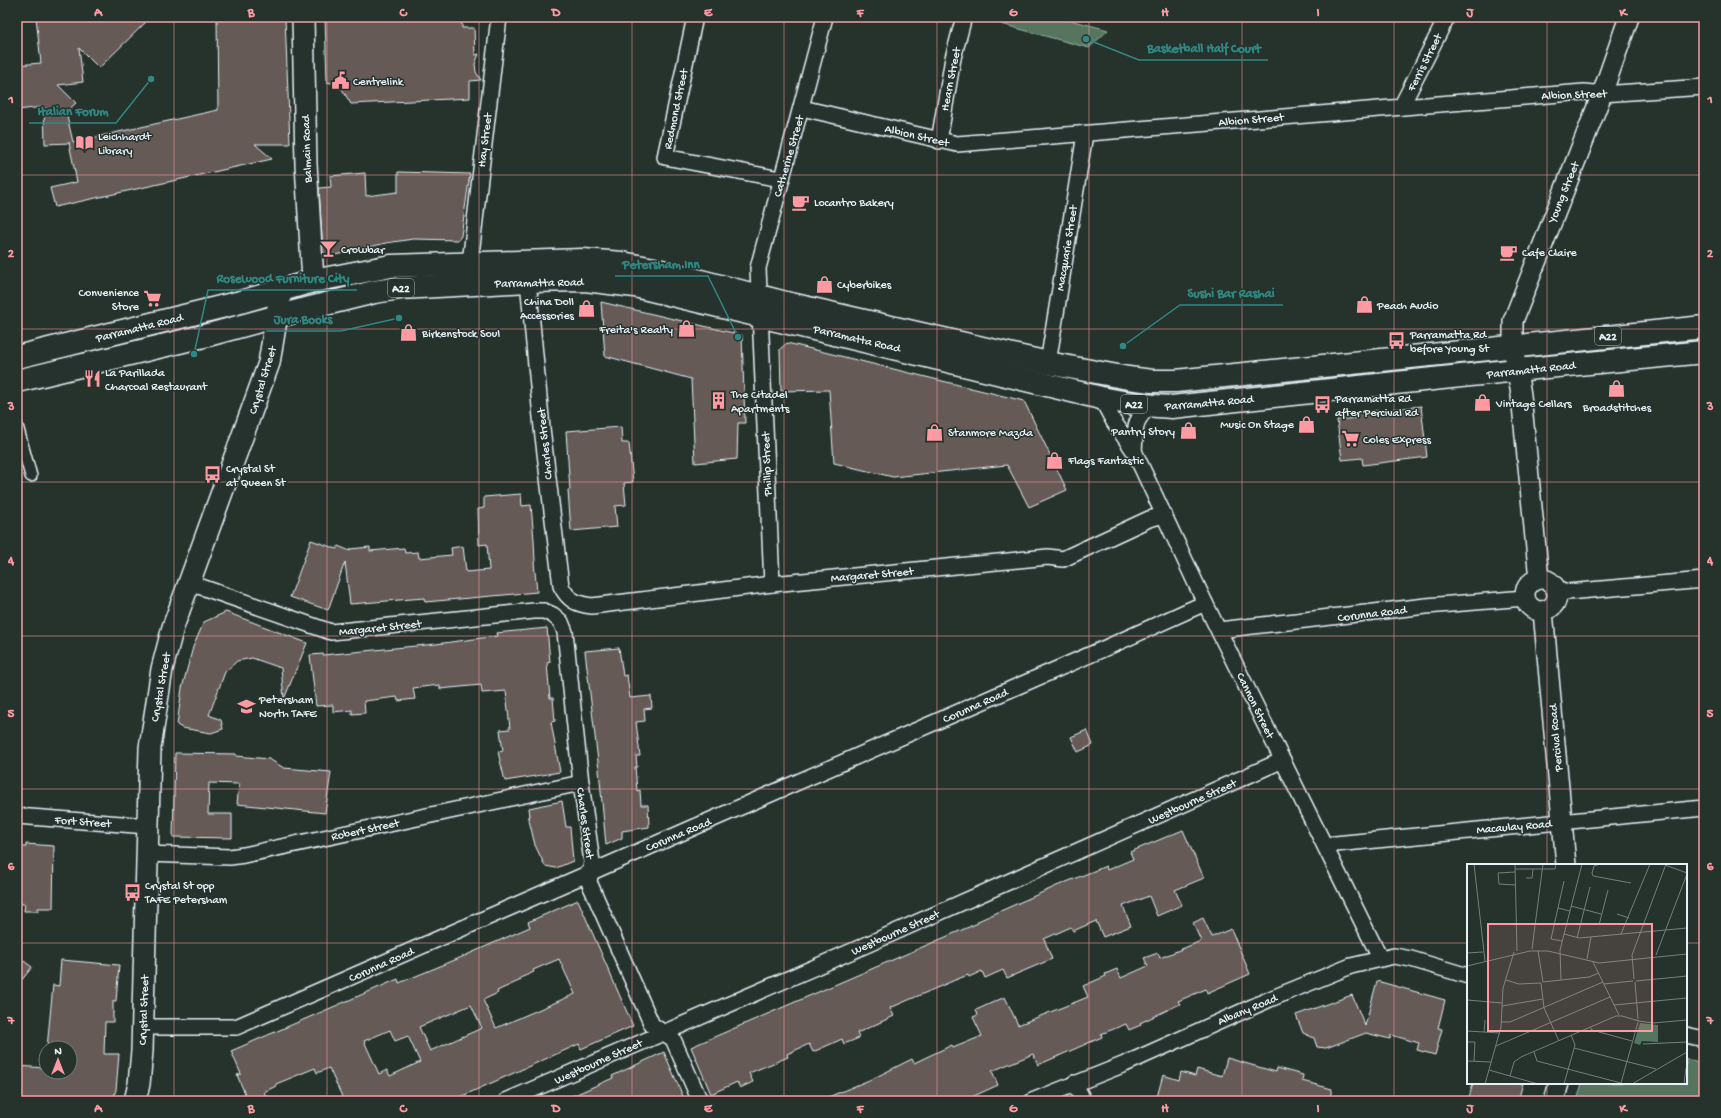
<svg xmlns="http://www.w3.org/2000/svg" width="1721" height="1118" font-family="'Gochi Hand',sans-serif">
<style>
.green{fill:#54755f;stroke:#9eb3ac}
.building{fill:#665a56;stroke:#e8f1f8;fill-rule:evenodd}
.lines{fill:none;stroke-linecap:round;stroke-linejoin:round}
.pedestrian-casing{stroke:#e8f1f8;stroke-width:14}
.minor-casing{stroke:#e8f1f8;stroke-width:18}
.tertiary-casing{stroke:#e8f1f8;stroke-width:22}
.secondary-casing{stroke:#e8f1f8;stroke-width:24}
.trunk-casing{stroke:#e8f1f8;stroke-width:25}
.pedestrian{stroke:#26332d;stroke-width:11}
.minor{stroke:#26332d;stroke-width:15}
.tertiary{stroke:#26332d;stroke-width:19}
.secondary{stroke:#26332d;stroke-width:21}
.trunk{stroke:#26332d;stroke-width:22}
.grid{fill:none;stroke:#ff9aa2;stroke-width:1;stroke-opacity:0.55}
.labels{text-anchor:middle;stroke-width:3;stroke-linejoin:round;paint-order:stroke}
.shield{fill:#26332d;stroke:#aeb8bb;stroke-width:1}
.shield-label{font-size:11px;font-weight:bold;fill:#e8f1f8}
.street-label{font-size:12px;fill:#e8f1f8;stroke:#26332d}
.poi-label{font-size:12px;fill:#e8f1f8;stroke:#26332d;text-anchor:start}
.inset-road{fill:none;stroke:#747f7e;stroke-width:1}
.view{fill:#ff9aa2;fill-opacity:0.15;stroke:#ff9aa2;stroke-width:2}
.inset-edge{fill:none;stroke:#e8f1f8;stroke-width:2}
.leader{fill:none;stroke:#308883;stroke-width:1.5}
.callout-dot{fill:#308883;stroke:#26332d;stroke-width:1.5}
.callout-label{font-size:13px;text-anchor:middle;font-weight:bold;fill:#308883;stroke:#26332d;stroke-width:3;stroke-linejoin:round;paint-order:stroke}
.neatline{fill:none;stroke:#ff9aa2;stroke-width:1.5}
.grid-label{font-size:13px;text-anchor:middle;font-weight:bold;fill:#ff9aa2}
</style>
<rect width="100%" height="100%" fill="#26332d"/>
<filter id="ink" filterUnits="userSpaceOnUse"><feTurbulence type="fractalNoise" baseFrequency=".025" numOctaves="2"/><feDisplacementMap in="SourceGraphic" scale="8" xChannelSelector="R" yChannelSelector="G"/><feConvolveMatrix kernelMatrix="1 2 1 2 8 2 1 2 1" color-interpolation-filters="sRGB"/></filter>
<g filter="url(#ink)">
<g class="green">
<path d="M984 17H1059L1108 30 1089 48 983 19Z"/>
<path d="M1686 1059 1704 1063V1101H1577L1582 1083H1686Z"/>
</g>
<g class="building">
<path d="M36 17H151L99 68 79 48 83 82 58 85 76 103 66 112 73 142 218 110 217 17H285L290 144H255L272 159 55 207 50 188 77 182 69 143H70L45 144 44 107 17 110V65L41 63Z"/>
<path d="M325 17H462V28H474L475 55 479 54 475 64 476 72 481 80 470 81V98L351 104 342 89 335 84 327 82Z"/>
<path d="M398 172 470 174 461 236 458 240 413 239 386 243 327 257 323 255 319 188 331 187 330 176 365 173 366 196 398 192Z"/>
<path d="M601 302 742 335 745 423H738L737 459 695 463 691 379 605 356Z"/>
<path d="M787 343 1024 401 1067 490 1029 507 1007 465 893 477 834 463 829 390 781 391 780 349Z"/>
<path d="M1421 406 1427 457 1363 465 1362 458 1342 460 1337 420 1357 418 1356 413Z"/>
<path d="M621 427 622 443H629L633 482 624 483 626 505 615 506 617 527 571 531 568 490H570L566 431Z"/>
<path d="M521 494 522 506 531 505 534 540 535 562H534L537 592 425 602 424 598 350 604 345 562 328 610 290 597 311 540 337 549 338 546 350 551V549L370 547V551L404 548 405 553 418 552 419 558 452 555 451 548 463 546 466 572 489 570 487 544 479 545 478 509 484 508V497Z"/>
<path d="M226 612 307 643 284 699 281 668 252 658 237 661 225 672 209 715 221 720 223 729 211 733 182 728 177 725 182 688 193 647 204 622Z"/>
<path d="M547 628 550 662 547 663 550 698H553L555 721 551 722 560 772 505 781 498 752 503 751 500 730 510 729 506 691 482 693 481 685 440 689V685L413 688 415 699 398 701 397 697 364 701 365 713 352 714V710L333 712V705L316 706 310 655 323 654V655L436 644 497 636 496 633Z"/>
<path d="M619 648 623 676 627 675 630 698 651 696 652 708 644 709 645 721 636 722 640 756H636L637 767H635L637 791 640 790 641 805H648L649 827 622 831V838L606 845 599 770 585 651Z"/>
<path d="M1087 730 1093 745 1078 752 1071 737Z"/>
<path d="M175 753 236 754V756L269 759 284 768 331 772 325 813 237 804 239 784 209 783 208 814H232V838L173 837Z"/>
<path d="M562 801 566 827H570L573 861 556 868 545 866 535 845 528 816H530L529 808Z"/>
<path d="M1183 830 1204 878 1175 890 1182 905 1157 916 1149 896 1123 906 1131 926 1103 937 1096 921 1073 931 1071 927 1044 939 1052 959 1007 978 1003 970 985 978 982 971 969 977 968 975 955 980 890 1008 894 1016 857 1033 859 1038 844 1044 842 1039 813 1052 809 1044 787 1054 788 1057 749 1073 753 1082 740 1088 737 1082 711 1094 691 1047 978 923V921L1059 885 1106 866 1107 870 1133 859 1130 852Z"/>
<path d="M26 844 54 846 53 908H38V911H24L25 904H17V847H26Z"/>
<path d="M578 900 633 1026 581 1049 579 1044 451 1101H344L329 1068 317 1073 315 1068 276 1084V1086L264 1092 267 1098 259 1101H248L237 1075 241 1074 231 1051 398 979 399 983 455 960 530 927 528 922ZM559 959 575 994 496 1028 483 1000 498 993 497 991 521 980 520 978 534 972 533 970ZM471 1005 482 1028 430 1051 419 1027ZM390 1030 395 1041 408 1036 420 1062 390 1076 387 1070 379 1074 364 1041Z"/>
<path d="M1203 918 1212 937 1231 929 1250 974 1207 993 1206 989 1178 1001 1180 1004 1140 1023 1141 1025 1129 1030 1126 1024 1101 1034 1102 1037 1038 1065 1033 1054 992 1071 998 1085 963 1101H819L874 1078 912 1059 914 1063 952 1045 953 1048 982 1036 973 1017 978 1015 976 1010 1005 997 1018 1025 1088 997 1083 986 1106 976 1105 974 1117 969 1121 978 1148 966 1144 958 1158 953 1160 958 1201 941 1193 923Z"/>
<path d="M17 956 32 967 17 986Z"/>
<path d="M61 960 119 965 116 1001H113V1022H105L104 1054H119L116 1090 112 1101H17V1066L46 1068V1072H70V1048H47L53 985 59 986Z"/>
<path d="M1377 981 1445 1000 1438 1028 1442 1029 1435 1055 1417 1050 1419 1043 1391 1035 1390 1039 1366 1033 1326 1048 1317 1047 1314 1038 1303 1033 1296 1015 1352 995 1365 1026Z"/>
<path d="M664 1052 685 1101H561L613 1078 612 1076Z"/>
<path d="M1227 1058 1276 1072 1277 1068 1303 1075 1302 1081 1332 1089 1329 1101H1173L1157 1097 1163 1075 1179 1080 1181 1072 1195 1076 1197 1069 1222 1076Z"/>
<path d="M1473 1083H1523L1518 1101H1468Z"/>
</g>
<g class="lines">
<defs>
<path id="pedestrian" d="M17 426 31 476"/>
<g id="minor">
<path d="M695 17 665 157 780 179"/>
<path d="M1401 107 1447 17"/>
<path d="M802 108 957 144 1584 92 1602 94 1704 87"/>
<path d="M939 141 953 58 964 17"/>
<path d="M470 263 499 17"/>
<path d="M528 281 542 428 561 586C568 600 576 604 592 606L772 584 1048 557 1063 559 1149 519 1164 515"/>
<path d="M1048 363 1085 134"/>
<path d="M1101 398 1114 422 1134 451 1205 603 1380 958"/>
<path d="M1134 451C1136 428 1132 421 1151 406"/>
<path d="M190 583 331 632 534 611H544L553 615 561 622 565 632 581 783 592 862 589 882 652 1025 673 1039 700 1101"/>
<path d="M772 584 758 268 825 17"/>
<path d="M1556 593 1704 580"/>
<path d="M1219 630 1426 606 1525 598"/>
<path d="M17 816 148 826"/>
<path d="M1325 845 1704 808"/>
<path d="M147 854 230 857 244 855 581 783"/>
<path d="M143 1027H236L1103 649 1205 603"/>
<path d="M1686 1035 1704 1039"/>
<path d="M1074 1083 1084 1101"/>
<path d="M506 1101 857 949 1283 760"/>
<path d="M1032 1101 1125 1064 1270 999 1351 966 1394 956 1411 959 1468 976"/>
</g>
<g id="tertiary">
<path d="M1539 579 1521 395 1513 346V321L1602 94 1629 17"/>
<circle cx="1541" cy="595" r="16"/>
<path d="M1543 611 1566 865"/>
<path d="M1554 1101 1559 1083"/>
</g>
<g id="secondary">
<path d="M303 17 306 164 313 281"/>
<path d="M135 1101 139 1084 142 1051 150 748 162 669 173 627 269 363 281 290"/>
</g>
<g id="trunk">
<path d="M17 357 237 303 313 281 391 266 583 260 622 263 654 269 786 303 1048 363 1128 378 1152 381H1176L1704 327"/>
<path d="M17 381 212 334 278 316 374 292 401 288 528 281 585 280 635 286 1101 398C1125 403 1148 406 1172 407L1517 370 1704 352"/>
</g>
</defs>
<use href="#pedestrian" class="pedestrian-casing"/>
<use href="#minor" class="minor-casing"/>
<use href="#tertiary" class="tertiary-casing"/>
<use href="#secondary" class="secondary-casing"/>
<use href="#trunk" class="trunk-casing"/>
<use href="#pedestrian" class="pedestrian"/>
<use href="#minor" class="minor"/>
<use href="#tertiary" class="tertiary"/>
<use href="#secondary" class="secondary"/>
<use href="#trunk" class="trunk"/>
</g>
</g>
<path class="grid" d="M174 17V1101M327 17V1101M479 17V1101M632 17V1101M784 17V1101M937 17V1101M1089 17V1101M1242 17V1101M1394 17V1101M1547 17V865M17 175H1704M17 329H1704M17 482H1704M17 636H1704M17 789H1704M17 943H1468M1686 943H1704M1547 1083V1101"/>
<defs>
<symbol id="civic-bare" viewBox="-9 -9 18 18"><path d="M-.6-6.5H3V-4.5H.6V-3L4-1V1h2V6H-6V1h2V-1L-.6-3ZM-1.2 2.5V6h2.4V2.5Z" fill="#ff9aa2" stroke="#26332d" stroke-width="2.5" paint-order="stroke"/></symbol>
<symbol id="library-bare" viewBox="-9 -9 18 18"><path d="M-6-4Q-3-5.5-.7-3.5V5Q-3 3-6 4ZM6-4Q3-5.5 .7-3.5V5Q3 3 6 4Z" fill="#ff9aa2" stroke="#26332d" stroke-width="2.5" paint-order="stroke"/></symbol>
<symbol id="cafe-bare" viewBox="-9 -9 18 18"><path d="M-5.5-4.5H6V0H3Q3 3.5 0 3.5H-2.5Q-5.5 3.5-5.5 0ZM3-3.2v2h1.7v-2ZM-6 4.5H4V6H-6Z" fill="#ff9aa2" stroke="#26332d" stroke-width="2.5" paint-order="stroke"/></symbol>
<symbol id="bar-bare" viewBox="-9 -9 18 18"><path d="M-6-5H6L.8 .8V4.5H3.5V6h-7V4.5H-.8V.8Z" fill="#ff9aa2" stroke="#26332d" stroke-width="2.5" paint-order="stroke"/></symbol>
<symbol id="shop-bare" viewBox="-9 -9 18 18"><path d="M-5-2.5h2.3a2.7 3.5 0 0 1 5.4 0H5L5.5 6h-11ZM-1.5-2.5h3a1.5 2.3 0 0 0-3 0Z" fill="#ff9aa2" stroke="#26332d" stroke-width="2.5" paint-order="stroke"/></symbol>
<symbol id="supermarket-bare" viewBox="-9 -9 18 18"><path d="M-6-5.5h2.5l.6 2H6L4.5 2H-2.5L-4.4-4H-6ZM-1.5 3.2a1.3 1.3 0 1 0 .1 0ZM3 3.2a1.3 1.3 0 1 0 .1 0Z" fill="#ff9aa2" stroke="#26332d" stroke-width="2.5" paint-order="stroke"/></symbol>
<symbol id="bus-bare" viewBox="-9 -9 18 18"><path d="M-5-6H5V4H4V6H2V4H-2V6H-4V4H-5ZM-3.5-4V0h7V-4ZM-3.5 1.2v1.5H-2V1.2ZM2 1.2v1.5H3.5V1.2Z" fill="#ff9aa2" stroke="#26332d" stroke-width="2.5" paint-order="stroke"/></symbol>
<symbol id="restaurant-bare" viewBox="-9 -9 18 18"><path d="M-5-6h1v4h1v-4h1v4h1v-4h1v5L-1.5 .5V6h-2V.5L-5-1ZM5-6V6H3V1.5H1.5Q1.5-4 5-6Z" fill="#ff9aa2" stroke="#26332d" stroke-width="2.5" paint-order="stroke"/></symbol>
<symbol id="building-bare" viewBox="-9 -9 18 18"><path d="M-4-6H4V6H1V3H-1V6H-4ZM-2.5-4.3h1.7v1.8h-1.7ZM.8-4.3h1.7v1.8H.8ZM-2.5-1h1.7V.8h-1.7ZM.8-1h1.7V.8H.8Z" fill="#ff9aa2" stroke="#26332d" stroke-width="2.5" paint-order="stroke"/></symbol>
<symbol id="university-bare" viewBox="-9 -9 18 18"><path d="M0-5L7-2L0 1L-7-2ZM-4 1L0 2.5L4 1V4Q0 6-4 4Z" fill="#ff9aa2" stroke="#26332d" stroke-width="2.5" paint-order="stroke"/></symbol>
</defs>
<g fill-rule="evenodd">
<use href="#civic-bare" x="328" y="68" width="25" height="25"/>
<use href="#library-bare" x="72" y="130" width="25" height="25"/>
<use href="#cafe-bare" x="788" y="190" width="25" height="25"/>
<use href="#bar-bare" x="316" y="236" width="25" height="25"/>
<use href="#cafe-bare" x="1496" y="240" width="25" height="25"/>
<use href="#shop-bare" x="812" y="272" width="25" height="25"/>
<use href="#supermarket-bare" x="140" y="286" width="25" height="25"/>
<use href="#shop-bare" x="1352" y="292" width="25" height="25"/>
<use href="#shop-bare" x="574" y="296" width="25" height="25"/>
<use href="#shop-bare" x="674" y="316" width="25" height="25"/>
<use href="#shop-bare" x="396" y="320" width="25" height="25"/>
<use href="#bus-bare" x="1384" y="328" width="25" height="25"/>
<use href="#restaurant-bare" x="80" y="366" width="25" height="25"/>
<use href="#shop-bare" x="1604" y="376" width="25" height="25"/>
<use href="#building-bare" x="706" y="388" width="25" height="25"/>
<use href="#shop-bare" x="1470" y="390" width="25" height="25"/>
<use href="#bus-bare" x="1310" y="392" width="25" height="25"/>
<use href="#shop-bare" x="1294" y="412" width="25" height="25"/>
<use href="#shop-bare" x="1176" y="418" width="25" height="25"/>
<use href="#shop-bare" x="922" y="420" width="25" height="25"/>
<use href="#supermarket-bare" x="1338" y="426" width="25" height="25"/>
<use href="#shop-bare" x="1042" y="448" width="25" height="25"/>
<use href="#bus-bare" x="200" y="462" width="25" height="25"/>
<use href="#university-bare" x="234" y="694" width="25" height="25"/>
<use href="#bus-bare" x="120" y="880" width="25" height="25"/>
</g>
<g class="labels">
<g class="shield">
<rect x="388" y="279" width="26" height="18" rx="3"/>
<rect x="1595" y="327" width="26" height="18" rx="3"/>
<rect x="1121" y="395" width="26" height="18" rx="3"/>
</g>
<g class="shield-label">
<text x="401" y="292">A22</text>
<text x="1608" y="340">A22</text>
<text x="1134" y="408">A22</text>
</g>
<g class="street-label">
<text transform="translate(1424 62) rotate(-63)" y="4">Ferris Street</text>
<text transform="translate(950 79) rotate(-79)" y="4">Hearn Street</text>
<text transform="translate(1574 94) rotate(-2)" y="4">Albion Street</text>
<text transform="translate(675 109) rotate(-78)" y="4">Redmond Street</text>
<text transform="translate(1251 119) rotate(-5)" y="4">Albion Street</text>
<text transform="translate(917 135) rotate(13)" y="4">Albion Street</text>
<text transform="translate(484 140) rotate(-83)" y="4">Hay Street</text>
<text transform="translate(306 149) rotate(-92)" y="4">Balmain Road</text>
<text transform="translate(788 156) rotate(-74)" y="4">Catherine Street</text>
<text transform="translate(1563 192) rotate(-68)" y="4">Young Street</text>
<text transform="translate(1066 248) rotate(-81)" y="4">Macquarie Street</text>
<text transform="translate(539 282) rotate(-1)" y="4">Parramatta Road</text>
<text transform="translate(139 327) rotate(-14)" y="4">Parramatta Road</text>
<text transform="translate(857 338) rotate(13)" y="4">Parramatta Road</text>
<text transform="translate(1531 369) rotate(-6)" y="4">Parramatta Road</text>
<text transform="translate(262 380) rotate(-73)" y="4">Crystal Street</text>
<text transform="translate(1209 402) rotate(-5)" y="4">Parramatta Road</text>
<text transform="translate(544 444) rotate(-96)" y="4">Charles Street</text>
<text transform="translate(766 464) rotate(-92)" y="4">Phillip Street</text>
<text transform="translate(872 574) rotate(-5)" y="4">Margaret Street</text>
<text transform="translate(1372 613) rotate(-7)" y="4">Corunna Road</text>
<text transform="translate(380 627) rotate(-6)" y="4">Margaret Street</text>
<text transform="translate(160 687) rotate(-80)" y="4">Crystal Street</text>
<text transform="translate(975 705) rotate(-24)" y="4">Corunna Road</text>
<text transform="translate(1256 705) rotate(64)" y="4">Cannon Street</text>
<text transform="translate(1555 738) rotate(-95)" y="4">Percival Road</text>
<text transform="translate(1192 801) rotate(-24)" y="4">Westbourne Street</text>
<text transform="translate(83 821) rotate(4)" y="4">Fort Street</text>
<text transform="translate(586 823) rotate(82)" y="4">Charles Street</text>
<text transform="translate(1514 826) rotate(-5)" y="4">Macaulay Road</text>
<text transform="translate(365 829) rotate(-12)" y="4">Robert Street</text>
<text transform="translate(678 834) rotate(-23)" y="4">Corunna Road</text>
<text transform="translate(895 932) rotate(-24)" y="4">Westbourne Street</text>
<text transform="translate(381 964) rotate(-24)" y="4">Corunna Road</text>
<text transform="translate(1247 1009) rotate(-23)" y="4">Albany Road</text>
<text transform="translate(143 1010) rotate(-88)" y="4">Crystal Street</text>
<text transform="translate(598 1061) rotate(-24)" y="4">Westbourne Street</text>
</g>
<g class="poi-label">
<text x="353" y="85">Centrelink</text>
<text x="98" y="140">Leichhardt<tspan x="98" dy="14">Library</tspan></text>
<text x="814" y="206">Locantro Bakery</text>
<text x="341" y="253">Crowbar</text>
<text x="1522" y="256">Cafe Claire</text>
<text x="837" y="288">Cyberbikes</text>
<text x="139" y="296" text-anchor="end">Convenience<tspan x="139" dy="14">Store</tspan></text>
<text x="574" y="305" text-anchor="end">China Doll<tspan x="574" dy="14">Accessories</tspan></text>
<text x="1377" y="309">Peach Audio</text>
<text x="673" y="333" text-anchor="end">Freita's Realty</text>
<text x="422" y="337">Birkenstock Soul</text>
<text x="1410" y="338">Parramatta Rd<tspan x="1410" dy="14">before Young St</tspan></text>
<text x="105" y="376">La Parillada<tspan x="105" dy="14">Charcoal Restaurant</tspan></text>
<text x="731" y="398">The Citadel<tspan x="731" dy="14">Apartments</tspan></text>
<text x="1335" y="402">Parramatta Rd<tspan x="1335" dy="14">after Percival Rd</tspan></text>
<text x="1496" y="407">Vintage Cellars</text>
<text x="1617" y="411" text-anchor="middle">Broadstitches</text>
<text x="1294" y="428" text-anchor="end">Music On Stage</text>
<text x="1175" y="435" text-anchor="end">Pantry Story</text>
<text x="948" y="436">Stanmore Mazda</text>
<text x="1363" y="443">Coles Express</text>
<text x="1068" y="464">Flags Fantastic</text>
<text x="226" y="472">Crystal St<tspan x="226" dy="14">at Queen St</tspan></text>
<text x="259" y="703">Petersham<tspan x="259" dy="14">North TAFE</tspan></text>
<text x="145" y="889">Crystal St opp<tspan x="145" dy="14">TAFE Petersham</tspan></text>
</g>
</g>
<g transform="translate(1467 864)">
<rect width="220" height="220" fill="#26332d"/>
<path d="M173 159 191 161V178L175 177 173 181 167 179Z" fill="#54755f"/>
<path class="inset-road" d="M7 0 18 97M48 0 50 87M198 1 220 9M48 5H88L89 0M48 8 31 9 32 20 49 21M125 9 126 12 164 19M125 9 127 2 133 0M59 14H65L66 5M104 42 134 50M91 44 103 47M150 50 162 54M132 61 141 26M97 70 112 74 220 64M154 70 183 0M110 74 123 23M95 77 84 75 97 17M65 85 76 0M71 87 76 118 122 113 132 109M0 89 16 88M189 91 220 10M120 95 124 73M126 98 152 151M0 102 63 87H81L132 99 220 90M167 115 165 91 199 0M39 116 52 120 74 119 77 144 92 177M94 116 93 86 115 0M169 117 220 112M168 118 171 155M137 120 166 117M0 136 35 139M147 141 220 134M35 142 76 135M172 157 186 159 220 156M34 158H43L136 118M123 163 125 166 165 177M0 167 33 169M17 168 18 156M0 178H8L7 197M176 180 220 178M29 182 143 133M107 184 189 205M67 188 70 197 154 219M0 197 24 198M22 206 71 220M43 212 47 198 54 193 149 152H155L172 157 169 156M154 219 171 158M18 220 34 163 36 124 47 88M97 220 108 181 104 171M165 220 220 188M217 220 219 204"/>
<path class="view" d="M21 60H185V167H21Z"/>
<rect width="220" height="220" class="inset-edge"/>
</g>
<path class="leader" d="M1086 39L1139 60H1268M151 79L116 123H29M738 337L708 276H615M194 354L208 290H357M1123 346L1180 305H1283M399 318L341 331H266"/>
<g class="callout-dot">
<circle cx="1086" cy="39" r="4"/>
<circle cx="151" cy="79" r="4"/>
<circle cx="738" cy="337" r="4"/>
<circle cx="194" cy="354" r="4"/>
<circle cx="1123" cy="346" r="4"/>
<circle cx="399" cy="318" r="4"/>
</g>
<g class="callout-label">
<text x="1204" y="52">Basketball Half Court</text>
<text x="73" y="115">Italian Forum</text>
<text x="661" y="268">Petersham Inn</text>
<text x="283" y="282">Rosewood Furniture City</text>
<text x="1231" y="297">Sushi Bar Rashai</text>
<text x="303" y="323">Jura Books</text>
</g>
<rect width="1721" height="1118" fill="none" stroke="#26332d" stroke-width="44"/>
<g transform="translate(58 1060)"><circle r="19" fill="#26332d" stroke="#747f7e"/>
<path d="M0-3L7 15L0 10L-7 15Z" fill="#ff9aa2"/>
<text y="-6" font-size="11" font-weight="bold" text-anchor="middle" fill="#e8f1f8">N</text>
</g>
<rect x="22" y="22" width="1677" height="1074" class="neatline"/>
<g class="grid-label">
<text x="98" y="16">A</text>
<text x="251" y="16">B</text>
<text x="403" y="16">C</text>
<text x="556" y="16">D</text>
<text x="708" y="16">E</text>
<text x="860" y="16">F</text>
<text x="1013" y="16">G</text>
<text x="1165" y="16">H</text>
<text x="1318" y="16">I</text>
<text x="1470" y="16">J</text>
<text x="1623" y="16">K</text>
<text x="11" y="103">1</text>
<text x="1710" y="103">1</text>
<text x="11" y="257">2</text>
<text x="1710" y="257">2</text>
<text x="11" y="410">3</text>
<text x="1710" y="410">3</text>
<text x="11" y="564">4</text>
<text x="1710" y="564">4</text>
<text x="11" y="717">5</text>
<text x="1710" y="717">5</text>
<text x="11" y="870">6</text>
<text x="1710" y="870">6</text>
<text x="11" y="1024">7</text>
<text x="1710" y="1024">7</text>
<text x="98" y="1112">A</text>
<text x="251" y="1112">B</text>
<text x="403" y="1112">C</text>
<text x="556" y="1112">D</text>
<text x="708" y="1112">E</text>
<text x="860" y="1112">F</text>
<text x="1013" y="1112">G</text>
<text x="1165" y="1112">H</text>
<text x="1318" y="1112">I</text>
<text x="1470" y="1112">J</text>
<text x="1623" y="1112">K</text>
</g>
</svg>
